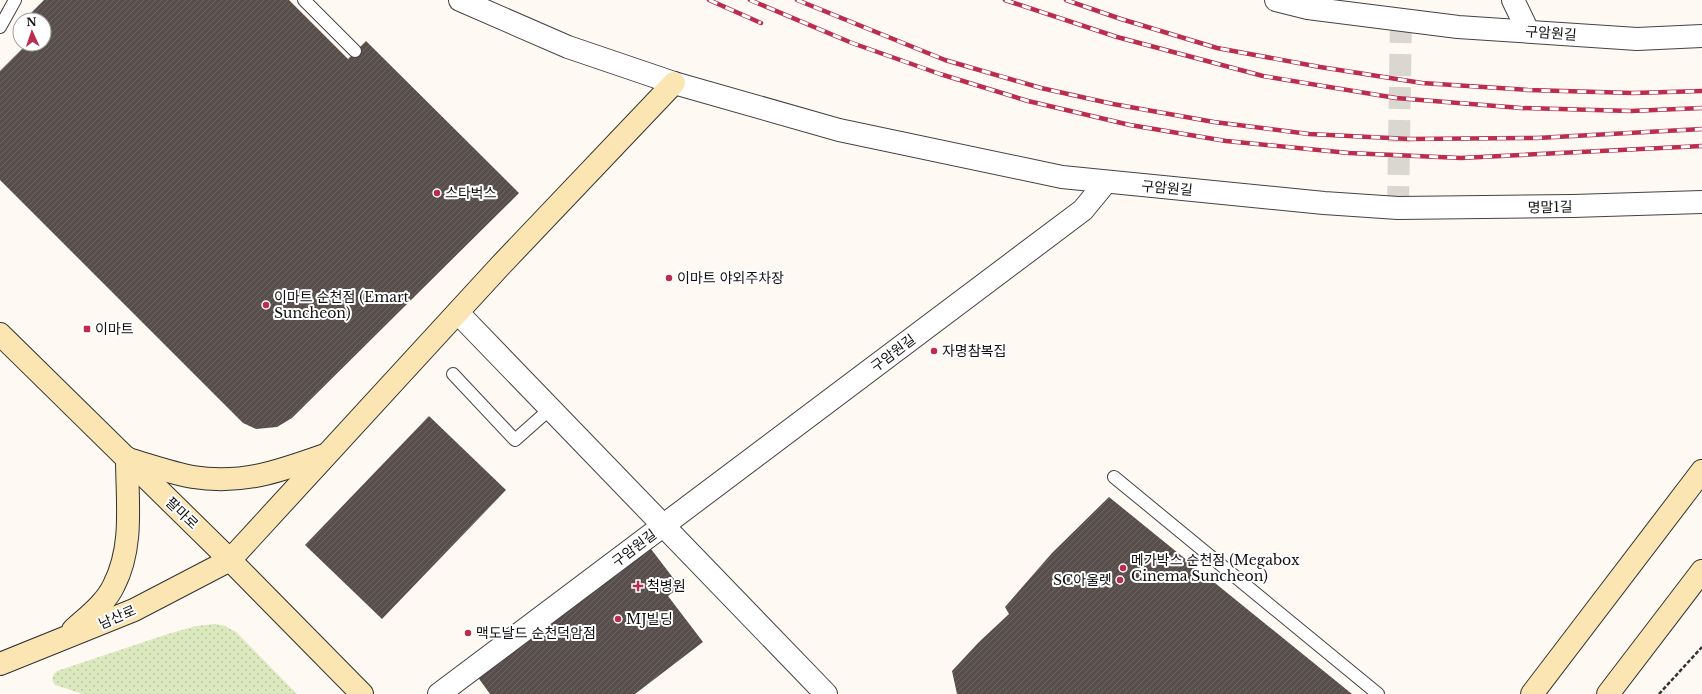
<svg xmlns="http://www.w3.org/2000/svg" width="1702" height="694" font-family="'Libre Baskerville','Noto Sans KR',serif">
<style>
.park{fill:url(#park-dots)}
.building{fill:url(#building-hatch)}
.lines{fill:none;stroke-linecap:round;stroke-linejoin:round}
.street-tunnel{stroke:#dad7d1;stroke-width:22;stroke-dasharray:22 11;stroke-linecap:butt}
.lane-casing{stroke:#434343;stroke-width:14}
.street-casing{stroke:#434343;stroke-width:24}
.secondary-casing{stroke:#323232;stroke-width:24}
.path{stroke:#323232;stroke-width:2.5;stroke-dasharray:4 2;stroke-linecap:butt}
.lane{stroke:#fff;stroke-width:12}
.street{stroke:#fff;stroke-width:22}
.secondary{stroke:#fbe5b2;stroke-width:22}
.rail-casing{stroke:#bb2d4f;stroke-width:4.5}
.rail{stroke:#fff;stroke-width:3;stroke-dasharray:9;stroke-linecap:butt}
.poi-dot{fill:#bb2d4f;stroke:#fff;stroke-width:1.5}
.labels{text-anchor:middle;stroke-width:4;stroke-linejoin:round;paint-order:stroke}
.street-label{font-size:14px;fill:#101010;stroke:#fff}
.poi-label{font-size:14px;fill:#101010;stroke:#fff;text-anchor:start}
</style>
<defs>
<pattern id="park-dots" width="8" height="8" patternUnits="userSpaceOnUse"><rect width="8" height="8" fill="#dce8be"/><path d="M2 2h.1M6 6h.1" fill="none" stroke="#bcc6a2" stroke-width="1.8" stroke-linecap="round"/></pattern>
<pattern id="building-hatch" width="6" height="6" patternUnits="userSpaceOnUse"><rect width="6" height="6" fill="#584f4d"/><path d="M-1 1l2-2M0 6l6-6M5 7l2-2" fill="none" stroke="#6b6462"/></pattern>
</defs>
<rect width="100%" height="100%" fill="#fefaf3"/>
<path class="park" d="M215 624 225 626 236 632 297 694H83L55 685C51 679 52 676 57 671L168 634 196 626Z"/>
<g class="building">
<path d="M44 0H289L348 59 366 41 519 193 292 418 277 427 256 429 243 423 0 180V71L27 44H44V20H24Z"/>
<path d="M429 416 506 490 382 619 305 545Z"/>
<path d="M1109 497 1352 694H957L952 671 979 642 1009 614 1005 607 1052 553Z"/>
<path d="M648 545 680 587 668 596 703 642 635 694H490L477 676Z"/>
</g>
<g class="lines">
<path class="street-tunnel" d="M1398 208 1401 19"/>
<defs>
<g id="lane">
<path d="M304 0 355 51"/>
<path d="M0 27 15 0"/>
<path d="M453 374 515 440 550 409"/>
<path d="M1114 477 1378 694"/>
</g>
<g id="street">
<path d="M460 0 568 47 674 83 839 130 1062 177 1324 203 1398 208 1573 206 1702 202"/>
<path d="M1276 0 1308 8 1458 27 1637 39 1702 36"/>
<path d="M1513 0 1528 31"/>
<path d="M458 313 826 694"/>
<path d="M439 694 1083 210 1106 182"/>
</g>
<g id="secondary">
<path d="M0 334 230 560 362 694"/>
<path d="M128 459C149 465 171 473 193 477 242 485 280 471 325 455"/>
<path d="M73 630C87 617 106 603 114 585 134 546 127 501 127 458"/>
<path d="M0 664 134 610 230 560 500 266 674 83"/>
<path d="M1532 694 1702 471"/>
<path d="M1608 694 1702 571"/>
</g>
</defs>
<use href="#lane" class="lane-casing"/>
<use href="#street" class="street-casing"/>
<use href="#secondary" class="secondary-casing"/>
<path class="path" d="M1659 694 1702 647"/>
<use href="#lane" class="lane"/>
<use href="#street" class="street"/>
<use href="#secondary" class="secondary"/>
<defs>
<g id="rail">
<path d="M709 0 761 23"/>
<path d="M750 0 852 43 940 74 1028 101 1130 125 1226 141 1349 153 1461 158 1702 146"/>
<path d="M797 0 945 60 1041 88 1113 104 1214 122 1309 134 1410 139 1537 138 1702 129"/>
<path d="M1005 0 1117 37 1263 76 1396 98 1521 108 1631 111 1702 108"/>
<path d="M1066 0 1121 19 1217 48 1320 67 1422 83 1528 90 1633 93 1702 91"/>
</g>
</defs>
<use href="#rail" class="rail-casing"/>
<use href="#rail" class="rail"/>
</g>
<g class="poi-dot">
<circle cx="437" cy="193" r="4"/>
<circle cx="669" cy="278" r="4"/>
<circle cx="266" cy="305" r="4"/>
<rect x="83" y="325" width="8" height="8" rx="2"/>
<circle cx="934" cy="351" r="4"/>
<circle cx="1123" cy="568" r="4"/>
<circle cx="1120" cy="580" r="4"/>
<path d="M636 580h4v4h4v4h-4v4h-4v-4h-4v-4h4z"/>
<circle cx="618" cy="619" r="4"/>
<circle cx="468" cy="633" r="4"/>
</g>
<g class="labels">
<g class="street-label">
<text transform="translate(1551 33) rotate(4)" y="5">구암원길</text>
<text transform="translate(1167 188) rotate(5)" y="5">구암원길</text>
<text transform="translate(1550 207) rotate(-1)" y="5">명말1길</text>
<text transform="translate(893 353) rotate(-37)" y="5">구암원길</text>
<text transform="translate(182 513) rotate(44)" y="5">팔마로</text>
<text transform="translate(634 548) rotate(-37)" y="5">구암원길</text>
<text transform="translate(117 617) rotate(-23)" y="5">남산로</text>
</g>
<g class="poi-label">
<text x="445" y="198">스타벅스</text>
<text x="677" y="283">이마트 야외주차장</text>
<text x="274" y="302">이마트 순천점 (Emart<tspan x="274" dy="16">Suncheon)</tspan></text>
<text x="95" y="334">이마트</text>
<text x="942" y="356">자명참복집</text>
<text x="1131" y="565">메가박스 순천점 (Megabox<tspan x="1131" dy="16">Cinema Suncheon)</tspan></text>
<text x="1112" y="585" text-anchor="end">SC아울렛</text>
<text x="647" y="591">척병원</text>
<text x="626" y="624">MJ빌딩</text>
<text x="476" y="638">맥도날드 순천덕암점</text>
</g>
</g>
<g transform="translate(32 32) rotate(357)"><circle r="19" fill="#ffffff" stroke="#9f9f9f"/>
<path d="M0-3L7 15L0 10L-7 15Z" fill="#bb2d4f"/>
<text y="-6" font-size="11" font-weight="bold" text-anchor="middle" fill="#101010">N</text>
</g>
</svg>
